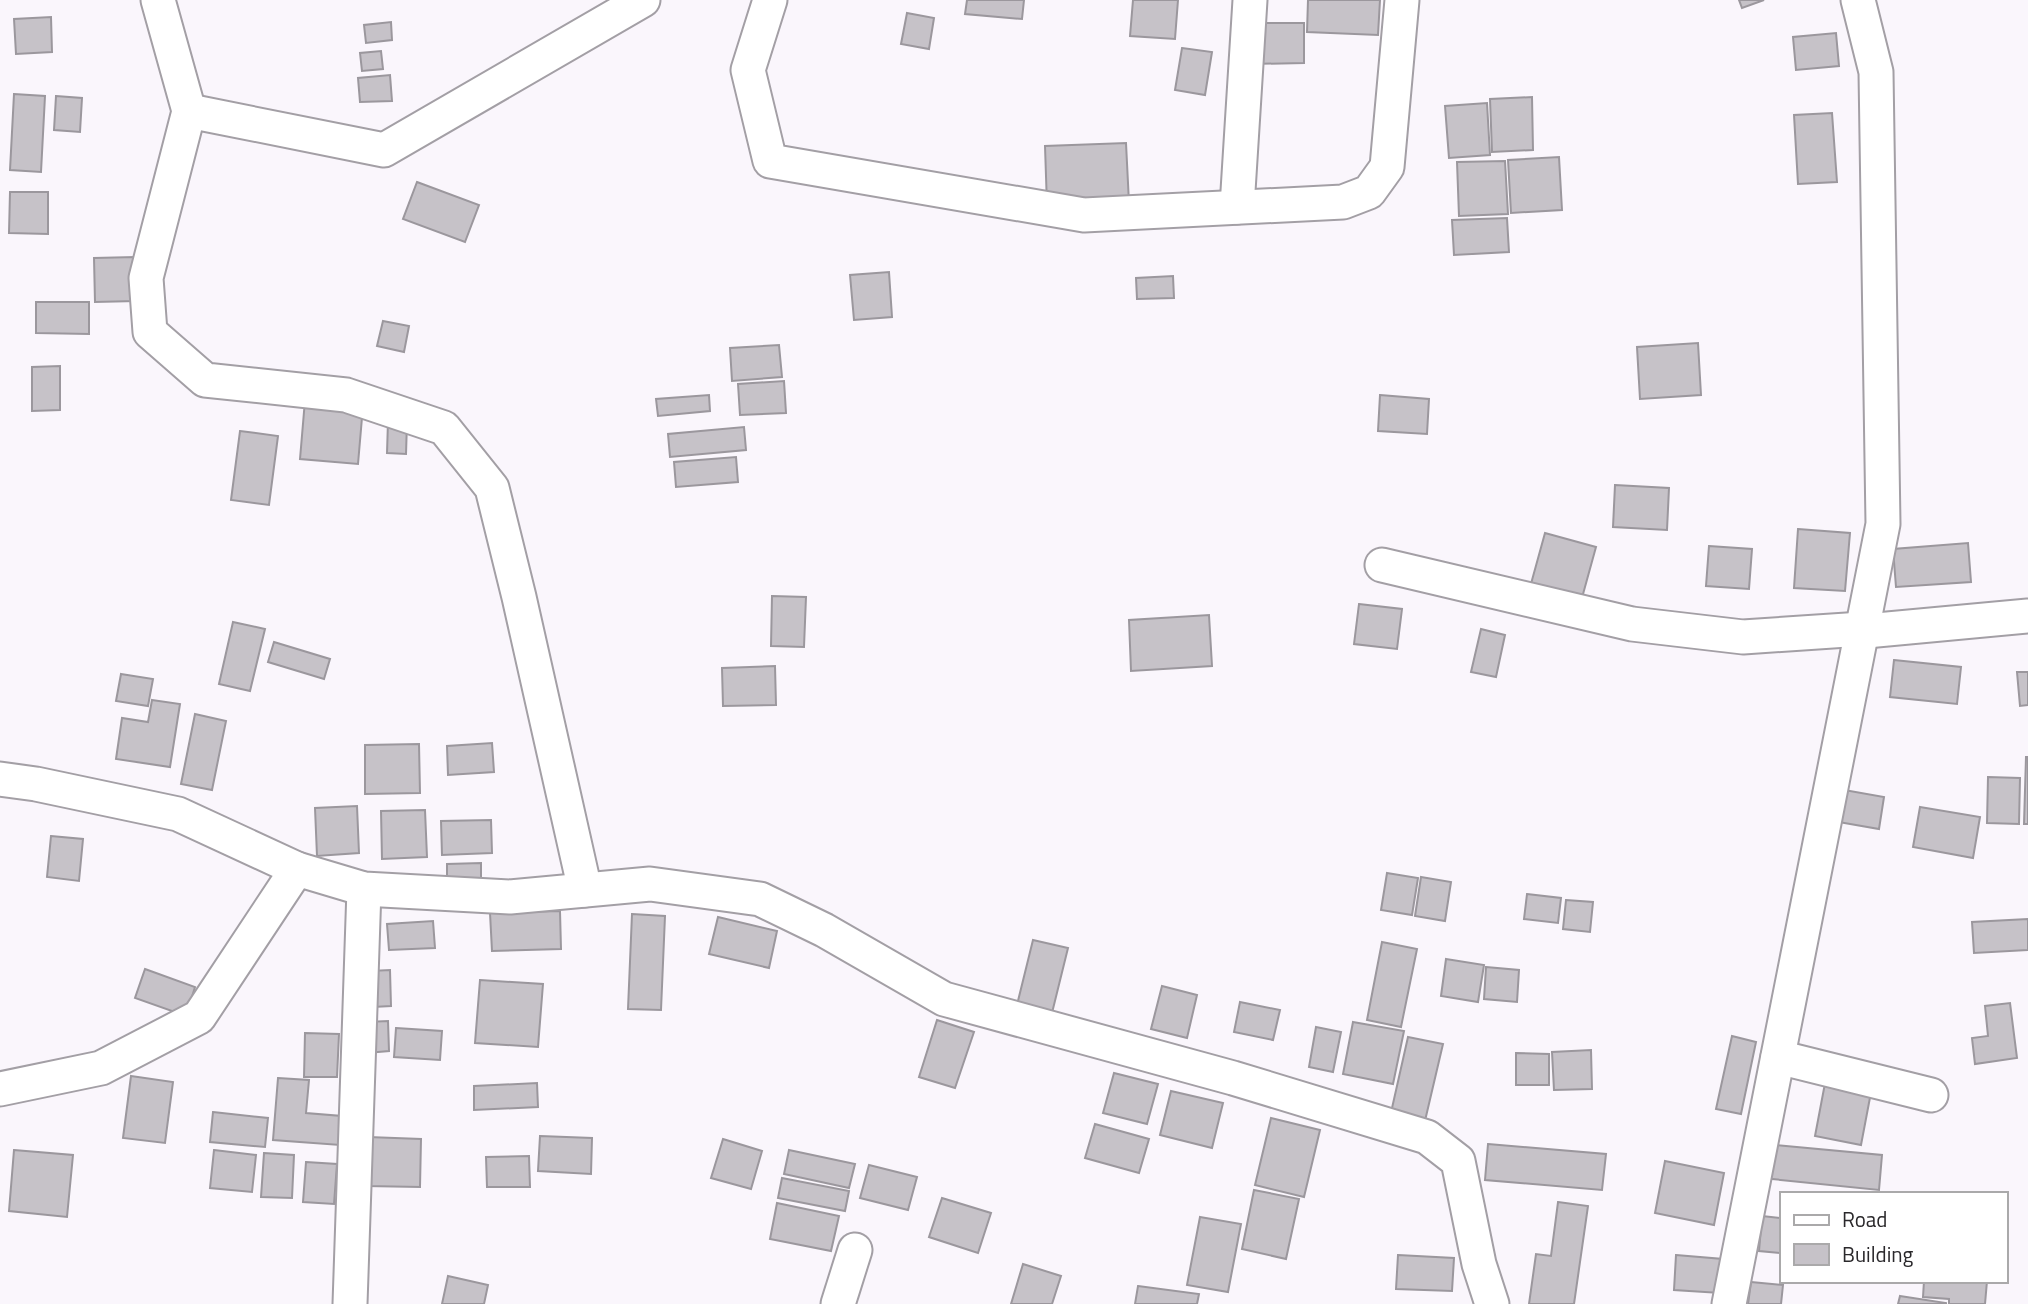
<svg xmlns="http://www.w3.org/2000/svg" width="2028" height="1304" viewBox="0 0 2028 1304" font-family="'Titillium Web',sans-serif">
<style>
.building{fill:#c6c2c8;stroke:#9b979d;stroke-width:2}
.lines{fill:none;stroke-linecap:round;stroke-linejoin:round}
.minor-casing{stroke:#a39fa5;stroke-width:37}
.minor{stroke:#fff;stroke-width:33}
</style>
<rect width="100%" height="100%" fill="#faf6fc"/>
<g class="building">
<polygon points="967,0 1024,0 1022,19 965,14"/>
<polygon points="1133,0 1178,0 1175,39 1130,36"/>
<polygon points="1308,0 1380,0 1378,35 1307,32"/>
<polygon points="1739,0 1764,0 1742,8"/>
<polygon points="907,13 934,18 929,49 901,44"/>
<polygon points="51,17 52,52 16,54 14,19"/>
<polygon points="391,22 392,40 366,43 364,25"/>
<polygon points="1251,23 1304,23 1304,63 1251,64"/>
<polygon points="1836,33 1839,66 1796,70 1793,37"/>
<polygon points="1182,48 1212,52 1205,95 1175,90"/>
<polygon points="381,51 383,69 362,71 360,53"/>
<polygon points="390,75 392,101 360,102 358,78"/>
<polygon points="14,94 45,96 41,172 10,170"/>
<polygon points="56,96 82,98 80,132 54,130"/>
<polygon points="1532,97 1533,150 1492,152 1490,99"/>
<polygon points="1487,103 1490,155 1449,158 1445,106"/>
<polygon points="1832,113 1837,182 1798,184 1794,115"/>
<polygon points="1126,143 1129,203 1047,206 1045,146"/>
<polygon points="1559,157 1562,210 1511,213 1508,160"/>
<polygon points="1505,161 1508,214 1459,216 1457,162"/>
<polygon points="417,182 479,205 465,242 403,219"/>
<polygon points="10,192 48,192 48,234 9,233"/>
<polygon points="1507,218 1509,252 1454,255 1452,220"/>
<polygon points="135,257 136,301 95,302 94,258"/>
<polygon points="889,272 892,317 854,320 850,275"/>
<polygon points="1173,276 1174,298 1137,299 1136,278"/>
<polygon points="36,302 89,302 89,334 36,333"/>
<polygon points="383,321 409,326 404,352 377,346"/>
<polygon points="1698,343 1701,395 1640,399 1637,347"/>
<polygon points="779,345 782,377 732,381 730,348"/>
<polygon points="60,366 60,410 32,411 32,367"/>
<polygon points="784,381 786,413 740,415 738,384"/>
<polygon points="709,395 710,411 658,416 656,399"/>
<polygon points="1380,395 1429,399 1427,434 1378,431"/>
<polygon points="305,400 363,406 358,464 300,459"/>
<polygon points="388,421 407,422 406,454 387,453"/>
<polygon points="744,427 746,450 670,457 668,434"/>
<polygon points="240,431 278,436 269,505 231,500"/>
<polygon points="736,457 738,482 676,487 674,462"/>
<polygon points="1615,485 1669,488 1667,530 1613,527"/>
<polygon points="1798,529 1850,533 1845,591 1794,588"/>
<polygon points="1545,533 1596,547 1580,605 1529,591"/>
<polygon points="1968,543 1971,582 1896,587 1893,549"/>
<polygon points="1709,546 1752,549 1749,589 1706,586"/>
<polygon points="772,596 806,597 804,647 771,646"/>
<polygon points="1359,604 1402,609 1397,649 1354,644"/>
<polygon points="1209,615 1212,666 1131,671 1129,620"/>
<polygon points="233,622 265,629 250,691 219,684"/>
<polygon points="1481,629 1505,635 1496,677 1471,672"/>
<polygon points="274,642 330,659 324,679 268,662"/>
<polygon points="1894,660 1961,667 1957,704 1890,697"/>
<polygon points="775,666 776,705 723,706 722,668"/>
<polygon points="2017,672 2028,672 2028,705 2020,706"/>
<polygon points="121,674 153,679 148,706 116,701"/>
<polygon points="152,700 180,704 170,767 116,759 122,718 148,722"/>
<polygon points="195,714 226,721 212,790 181,784"/>
<polygon points="492,743 494,772 448,775 447,746"/>
<polygon points="419,744 420,793 365,794 365,745"/>
<polygon points="2026,757 2028,757 2028,824 2024,824"/>
<polygon points="1988,777 2020,778 2019,824 1987,823"/>
<polygon points="1833,788 1884,797 1879,829 1827,820"/>
<polygon points="357,806 359,853 317,856 315,808"/>
<polygon points="1920,807 1980,817 1973,858 1913,847"/>
<polygon points="425,810 427,857 382,859 381,811"/>
<polygon points="491,820 492,853 442,855 441,821"/>
<polygon points="51,836 83,839 79,881 47,877"/>
<polygon points="481,863 481,887 447,888 447,864"/>
<polygon points="1387,873 1418,878 1412,915 1381,910"/>
<polygon points="1421,877 1451,882 1445,921 1415,916"/>
<polygon points="1527,894 1561,898 1558,923 1524,919"/>
<polygon points="1566,900 1593,902 1590,932 1563,929"/>
<polygon points="560,911 561,949 492,951 490,913"/>
<polygon points="632,914 665,916 661,1010 628,1009"/>
<polygon points="718,917 777,931 769,968 709,954"/>
<polygon points="2028,919 2028,950 1974,953 1972,922"/>
<polygon points="433,921 435,948 389,950 387,924"/>
<polygon points="1033,940 1068,948 1051,1017 1016,1009"/>
<polygon points="1382,942 1417,949 1401,1027 1367,1020"/>
<polygon points="1446,959 1484,965 1478,1002 1441,996"/>
<polygon points="1486,967 1519,970 1517,1002 1484,999"/>
<polygon points="145,969 195,987 186,1016 135,998"/>
<polygon points="390,970 391,1006 373,1007 371,971"/>
<polygon points="480,980 543,984 538,1047 475,1043"/>
<polygon points="1162,986 1197,995 1187,1038 1151,1029"/>
<polygon points="1240,1002 1280,1010 1273,1040 1234,1032"/>
<polygon points="2010,1003 2017,1058 1975,1064 1972,1038 1988,1036 1985,1006"/>
<polygon points="937,1020 974,1032 955,1088 919,1077"/>
<polygon points="388,1021 389,1051 367,1053 366,1022"/>
<polygon points="1353,1022 1404,1031 1393,1084 1343,1074"/>
<polygon points="1316,1027 1341,1032 1333,1072 1309,1067"/>
<polygon points="396,1028 442,1031 440,1060 394,1057"/>
<polygon points="305,1033 339,1034 337,1077 304,1077"/>
<polygon points="1732,1036 1756,1042 1741,1114 1716,1109"/>
<polygon points="1408,1037 1443,1044 1424,1125 1390,1117"/>
<polygon points="1591,1050 1592,1089 1554,1090 1552,1052"/>
<polygon points="1516,1053 1549,1054 1549,1085 1516,1085"/>
<polygon points="1114,1073 1158,1084 1147,1124 1103,1113"/>
<polygon points="131,1076 173,1082 165,1143 123,1138"/>
<polygon points="278,1078 309,1080 306,1113 342,1116 340,1145 273,1140"/>
<polygon points="1826,1078 1872,1087 1861,1145 1815,1136"/>
<polygon points="537,1083 538,1107 474,1110 474,1086"/>
<polygon points="1171,1091 1223,1103 1212,1148 1160,1135"/>
<polygon points="213,1112 268,1118 265,1147 210,1142"/>
<polygon points="1271,1118 1320,1130 1304,1197 1255,1185"/>
<polygon points="1095,1124 1149,1139 1139,1173 1085,1158"/>
<polygon points="540,1136 592,1138 591,1174 538,1171"/>
<polygon points="368,1137 421,1139 420,1187 366,1186"/>
<polygon points="723,1139 762,1151 751,1189 711,1178"/>
<polygon points="1488,1144 1606,1154 1602,1190 1485,1180"/>
<polygon points="1766,1144 1882,1155 1879,1190 1762,1178"/>
<polygon points="14,1150 73,1155 67,1217 9,1211"/>
<polygon points="214,1150 256,1155 252,1192 210,1188"/>
<polygon points="789,1150 855,1164 849,1188 784,1174"/>
<polygon points="264,1153 294,1155 292,1198 261,1197"/>
<polygon points="529,1156 530,1187 487,1187 486,1157"/>
<polygon points="1665,1161 1724,1173 1714,1225 1655,1213"/>
<polygon points="306,1162 337,1164 334,1204 303,1202"/>
<polygon points="869,1165 917,1177 908,1210 860,1198"/>
<polygon points="782,1178 849,1191 845,1211 778,1198"/>
<polygon points="1254,1190 1299,1199 1286,1259 1242,1249"/>
<polygon points="942,1198 991,1213 978,1253 929,1237"/>
<polygon points="1558,1202 1588,1206 1574,1304 1529,1304 1536,1254 1551,1256"/>
<polygon points="777,1203 839,1216 831,1251 770,1239"/>
<polygon points="1762,1216 1781,1218 1781,1253 1759,1251"/>
<polygon points="1200,1217 1241,1224 1228,1292 1187,1285"/>
<polygon points="1398,1255 1454,1258 1452,1291 1396,1289"/>
<polygon points="1676,1255 1723,1259 1720,1293 1674,1290"/>
<polygon points="1023,1264 1061,1276 1052,1304 1011,1304"/>
<polygon points="448,1276 488,1285 484,1304 442,1304"/>
<polygon points="1924,1281 1987,1281 1985,1304 1949,1304 1949,1299 1923,1297"/>
<polygon points="1751,1282 1783,1285 1781,1304 1748,1304"/>
<polygon points="1138,1286 1199,1294 1197,1304 1135,1304"/>
<polygon points="1900,1296 1946,1303 1946,1304 1898,1304"/>
</g>
<g class="lines">
<g class="minor-casing">
<g id="minor">
<polyline points="158,0 189,111 146,278 150,332 205,380 346,395 444,428 492,488 519,597 585,890"/>
<polyline points="770,0 748,70 770,161 1084,215 1343,202 1369,192 1387,167 1402,0"/>
<polyline points="189,111 384,150 643,0"/>
<polyline points="1237,207 1250,0"/>
<polyline points="1382,565 1632,624 1743,637 1862,629 1866,631 2028,616"/>
<polyline points="0,779 36,784 178,814 297,869 364,889 510,897 650,884 760,899 824,930 944,999 1233,1078 1427,1137 1458,1161 1479,1264 1492,1304"/>
<polyline points="1778,1057 1931,1095"/>
<polyline points="0,1089 101,1068 199,1017 297,869"/>
<polyline points="350,1304 364,889"/>
<polyline points="838,1304 855,1250"/>
<polyline points="1729,1304 1883,524 1876,72 1858,0"/>
</g>
</g>
<use href="#minor" class="minor"/>
</g>
<rect x="1780" y="1192" width="228" height="91" fill="#ffffff" stroke="#aaa9aa" stroke-width="2"/>
<rect x="1794" y="1215" width="35" height="10" fill="#ffffff" stroke="#aaa9aa" stroke-width="2"/>
<text x="1842" y="1227" font-size="21" fill="#2a282b">Road</text>
<rect x="1794" y="1244" width="35" height="21" fill="#c6c2c8" stroke="#aaa9aa" stroke-width="2"/>
<text x="1842" y="1262" font-size="21" fill="#2a282b">Building</text>
</svg>
